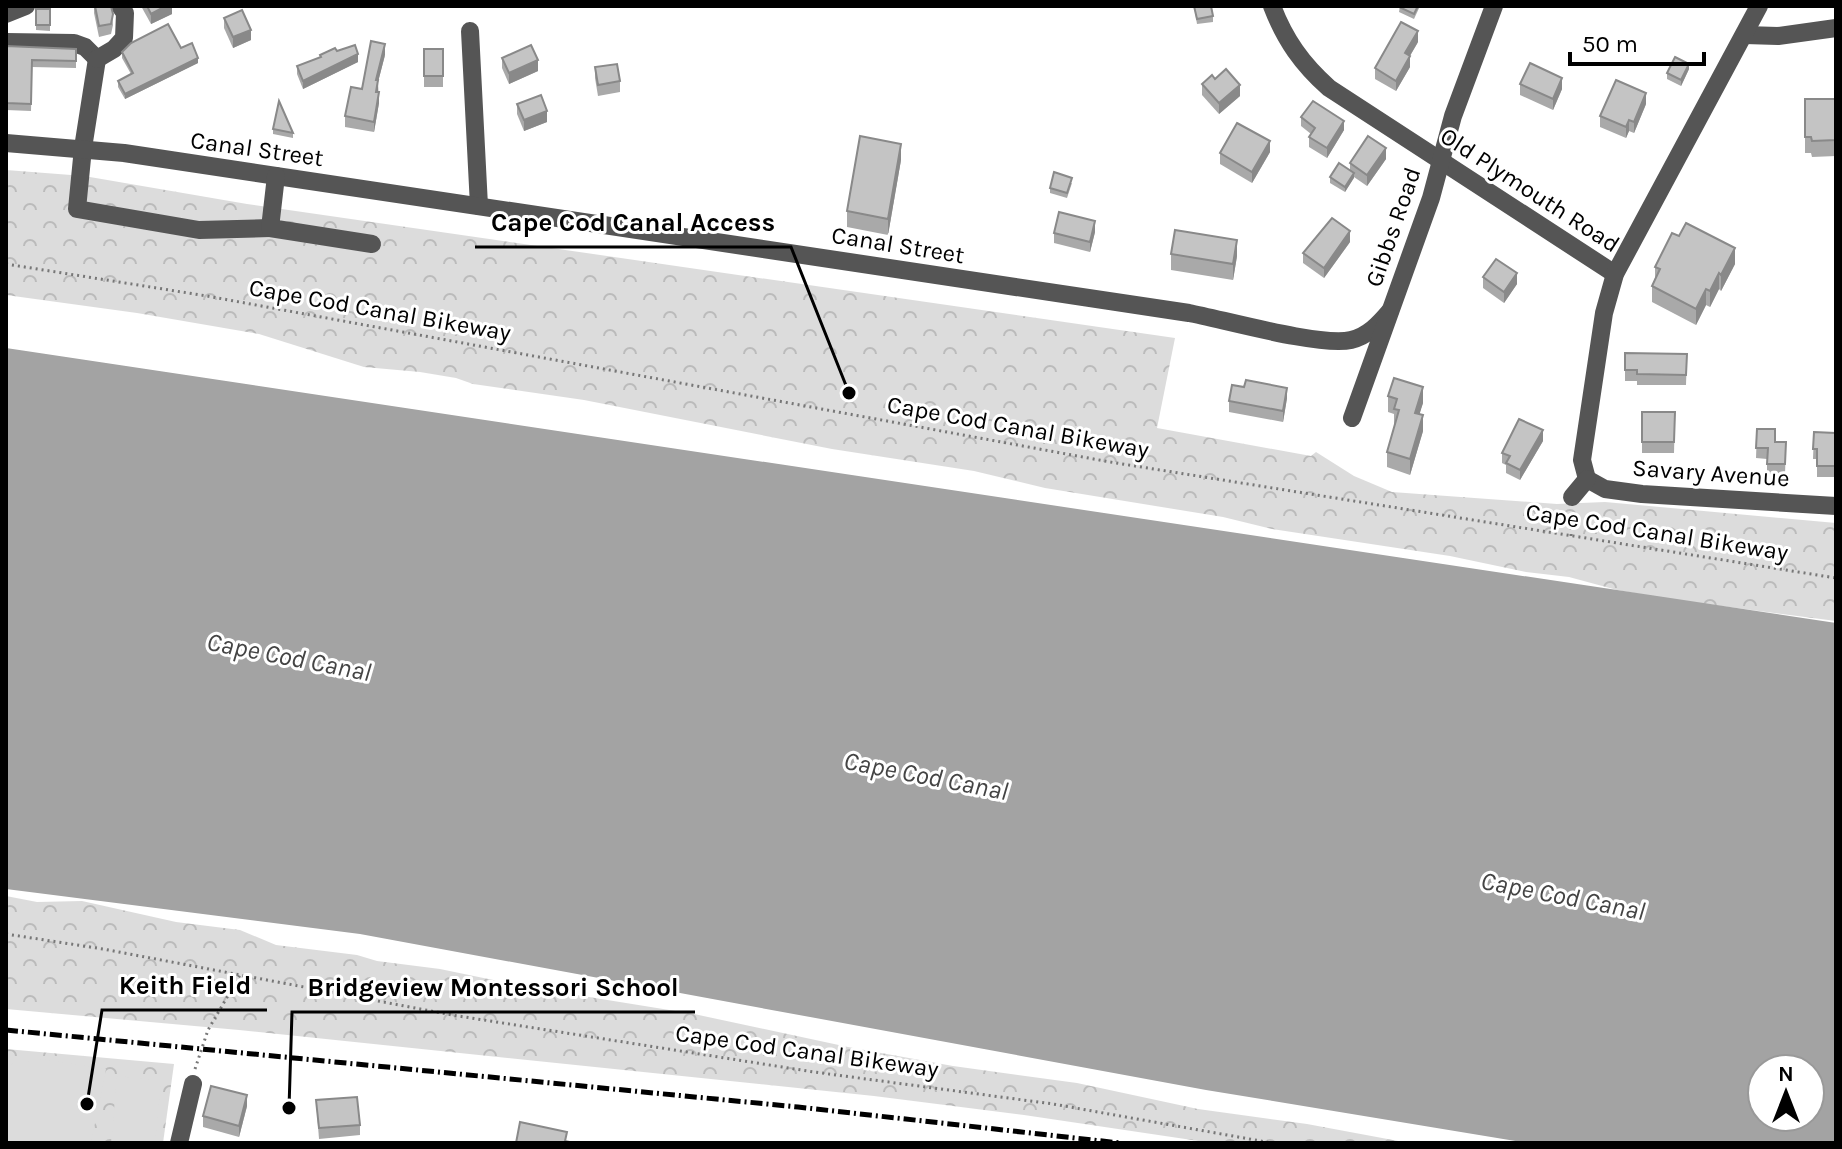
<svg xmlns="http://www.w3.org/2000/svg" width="1842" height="1149" viewBox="0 0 1842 1149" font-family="Karla,sans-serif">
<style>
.forest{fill:url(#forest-crowns)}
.garden{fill:#dcdcdc}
.water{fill:#a3a3a3;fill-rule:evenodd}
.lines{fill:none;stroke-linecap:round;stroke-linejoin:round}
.path{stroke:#777;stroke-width:3;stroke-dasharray:2 4;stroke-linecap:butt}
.minor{stroke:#555;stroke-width:18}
.rail{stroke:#000;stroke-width:5;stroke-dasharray:12 4 2 4;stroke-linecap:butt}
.wall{fill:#a9a9a9}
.shaded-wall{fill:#898989}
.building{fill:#c4c4c4;stroke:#898989;stroke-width:2}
.labels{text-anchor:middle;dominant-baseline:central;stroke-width:6;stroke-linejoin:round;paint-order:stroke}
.street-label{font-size:24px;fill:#000;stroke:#fff}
.water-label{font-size:26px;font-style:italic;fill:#444;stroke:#fff}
.leader{fill:none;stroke:#000;stroke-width:3}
.callout-dot{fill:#000;stroke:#fff;stroke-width:3}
.callout-label{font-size:26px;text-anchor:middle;font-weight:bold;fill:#000;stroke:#fff;stroke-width:6;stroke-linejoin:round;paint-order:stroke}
</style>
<defs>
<pattern id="forest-crowns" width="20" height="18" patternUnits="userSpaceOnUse" patternTransform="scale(2)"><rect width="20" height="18" fill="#dcdcdc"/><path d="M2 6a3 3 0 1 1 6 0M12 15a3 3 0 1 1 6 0" fill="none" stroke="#bbb"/></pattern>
</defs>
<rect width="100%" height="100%" fill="#fff"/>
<g class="forest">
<polygon points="6,170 84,176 247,204 1175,338 1157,428 1311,456 1316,452 1354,476 1392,492 1557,504 1605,502 1836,523 1836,621 1668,599 1617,590 1569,577 1526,572 1450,556 1272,529 1223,517 1045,488 974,471 832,449 584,400 473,384 456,378 420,372 364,367 259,334 137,313 6,295"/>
<polygon points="6,896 37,902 82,901 176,922 240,930 276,945 357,955 377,961 440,969 527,987 694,1014 848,1047 953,1066 1077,1083 1198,1109 1307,1124 1409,1143 1212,1143 1024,1115 874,1096 239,1030 6,1009"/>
<polygon points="6,1049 174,1064 163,1143 6,1143"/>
</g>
<g class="garden">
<polygon points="41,1059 106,1069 91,1143 6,1143 6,1065"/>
<polygon points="117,1076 161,1081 155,1143 111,1143"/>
</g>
<path class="water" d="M6,348L1836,623V1143H1528L1206,1090L360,934L6,889ZM1762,1069H1810V1117H1762Z"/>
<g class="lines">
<g class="path">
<polyline points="6,264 207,296 1110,462 1836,578"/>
<polyline points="1571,536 1572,513"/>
<polyline points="6,934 103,949 452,1015 814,1072 1053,1104 1272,1143"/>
<polyline points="195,1069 208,1030 240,975"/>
</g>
<g class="minor">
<path d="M1272,6C1285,40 1302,64 1329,88L1615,274"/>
<polyline points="6,14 26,6"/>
<polyline points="470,31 479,206"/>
<polyline points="1745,35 1778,36 1836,28"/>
<polyline points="6,42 74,43 85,47 97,59"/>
<polyline points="97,59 83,148 77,209 199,230 270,228"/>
<polyline points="97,59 114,49 124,38 125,13 120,6"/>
<path d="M6,143L124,153L1189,313C1225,320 1321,347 1351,340C1368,336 1379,324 1390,311"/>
<polyline points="276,176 270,228 372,244"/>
<polyline points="1352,418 1431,198 1453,116 1494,6"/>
<polyline points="1587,479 1582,460 1604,313 1615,274 1759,6"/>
<polyline points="1587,479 1605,489 1642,494 1836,506"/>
<polyline points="1572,497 1587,479"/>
<polyline points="179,1143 193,1084"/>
</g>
<polyline class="rail" points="6,1030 798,1107 1120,1143"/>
</g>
<g class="wall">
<polygon points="94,6 111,6 113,25 111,34 99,37 94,13"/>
<polygon points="141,6 172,6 172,14 151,24"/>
<polygon points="1194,6 1213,16 1213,22 1197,24"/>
<polygon points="1400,6 1420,6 1414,19 1399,12"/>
<polygon points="36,9 50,9 50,31 36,30"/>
<polygon points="224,18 251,40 233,48 224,28"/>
<polygon points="1418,42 1410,56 1410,67 1396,91 1375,79 1375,68"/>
<polygon points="6,46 76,49 76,68 32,67 31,111 6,110"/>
<polygon points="181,48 198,63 125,99 118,87 118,81 131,74 122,58 122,52"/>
<rect x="424" y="49" width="19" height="38"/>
<polygon points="337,51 358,62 303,89 297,74 297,66 320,58 320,55"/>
<polygon points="385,55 378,82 379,103 374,132 345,127 345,116"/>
<polygon points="502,58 538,71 509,84 502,68"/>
<polygon points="595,67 620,81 620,92 598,96 595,78"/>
<polygon points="1689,69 1681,86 1667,79 1667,73"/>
<polygon points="1215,79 1240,96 1219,114 1202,95 1202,84"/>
<polygon points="1520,84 1562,89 1553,110 1520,95"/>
<polygon points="1805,99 1836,99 1836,156 1812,157 1811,153 1805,153"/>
<polygon points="517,104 547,122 524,131 517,114"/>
<polygon points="1646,104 1634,133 1629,131 1626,138 1600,127 1600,116"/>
<polygon points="1301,117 1344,130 1327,158 1309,147 1309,137 1311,134 1301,126"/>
<polygon points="273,129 293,133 293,138 273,134"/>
<polygon points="1270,152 1252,183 1220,164 1220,153"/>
<polygon points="1386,159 1367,186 1354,177 1345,192 1330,183 1330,177 1350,170 1350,163"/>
<polygon points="901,160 888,235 847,227 847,211"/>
<polygon points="1072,183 1067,198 1050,193 1050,188"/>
<polygon points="1095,232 1090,252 1054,243 1054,233"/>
<polygon points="1350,242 1324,278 1303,263 1303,253"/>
<polygon points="1171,254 1237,256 1233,280 1171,270"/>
<polygon points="1735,264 1721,291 1719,289 1710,307 1706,305 1696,325 1652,302 1652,286 1655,278 1655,267"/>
<polygon points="1483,277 1517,284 1504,303 1483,288"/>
<polygon points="1625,353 1687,354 1686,385 1637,385 1637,381 1625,381"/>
<polygon points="1388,396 1423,403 1419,414 1423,431 1410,475 1387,467 1387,452 1395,425 1394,425 1394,414 1388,412"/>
<polygon points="1287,398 1283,422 1229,412 1229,401"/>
<polygon points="1642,412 1675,412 1674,453 1642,453"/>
<polygon points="1757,429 1775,442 1786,442 1785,475 1767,474 1767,459 1756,458"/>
<polygon points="1814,432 1835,433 1835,477 1817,477 1817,459 1813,459"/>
<polygon points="1543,441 1520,480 1506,473 1506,465 1502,463 1502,453"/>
<polygon points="316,1100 360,1125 360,1135 319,1139"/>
<polygon points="247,1106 239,1137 203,1127 203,1116"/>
</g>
<g class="shaded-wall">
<polygon points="166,6 172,6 172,14 151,24 151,14"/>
<polygon points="251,30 251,40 233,48 233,37"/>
<polygon points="1418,31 1418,42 1405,64 1405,53"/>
<polygon points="385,44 385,55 378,82 378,91 376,102 376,80"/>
<polygon points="358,54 358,62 303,89 303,81"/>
<polygon points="1410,56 1410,67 1396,91 1396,81"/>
<polygon points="198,58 198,63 125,99 125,94"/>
<polygon points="538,60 538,71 509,84 509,73"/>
<polygon points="1689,64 1689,69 1681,86 1681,80"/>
<polygon points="1562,78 1562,89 1553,110 1553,99"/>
<polygon points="1240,85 1240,96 1219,114 1219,103"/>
<polygon points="379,92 379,103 374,132 374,122"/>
<polygon points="1646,93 1646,104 1634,133 1634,122"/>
<polygon points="547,111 547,122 524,131 524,120"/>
<polygon points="1629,120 1629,131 1626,138 1626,127"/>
<polygon points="1344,121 1344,130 1327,158 1327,148"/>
<polygon points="1270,141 1270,152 1252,183 1252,172"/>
<polygon points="901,144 901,160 888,235 888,219"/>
<polygon points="1386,148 1386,159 1367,186 1367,175"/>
<polygon points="1354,173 1354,178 1345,192 1345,187"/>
<polygon points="1095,221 1095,232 1090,252 1090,242"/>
<polygon points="1350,231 1350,242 1324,278 1324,268"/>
<polygon points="1237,240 1237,256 1233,280 1233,264"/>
<polygon points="1735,248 1735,264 1721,291 1721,275"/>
<polygon points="1517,273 1517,284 1504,303 1504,292"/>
<polygon points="1719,273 1719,289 1710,307 1710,291"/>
<polygon points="1706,289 1706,305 1696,325 1696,309"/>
<polygon points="1423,387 1423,403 1415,429 1415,413"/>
<polygon points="1287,388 1287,398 1283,422 1283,411"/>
<polygon points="1423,415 1423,431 1410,475 1410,459"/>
<polygon points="1543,430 1543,441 1520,480 1520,470"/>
<polygon points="247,1095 247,1106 239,1137 239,1126"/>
</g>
<g class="building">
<polygon points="95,6 111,6 113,14 111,24 99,26"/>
<polygon points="147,6 166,6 151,14"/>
<polygon points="1194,6 1211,6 1213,16 1197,19"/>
<polygon points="1400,6 1418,6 1414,14 1399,7"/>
<rect x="36" y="9" width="14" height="16"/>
<polygon points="242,10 251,30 233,37 224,18"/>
<polygon points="1401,22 1418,31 1405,53 1410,56 1396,81 1375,68"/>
<polygon points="168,24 181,48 192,43 198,58 125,94 118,81 133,73 122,52 131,43"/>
<polygon points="371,41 385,44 376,80 378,80 376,92 379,92 374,122 345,116 351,87 362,89"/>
<polygon points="355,45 358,54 303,81 297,66 321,57 320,55 335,48 337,51"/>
<polygon points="531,45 538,60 509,73 502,58"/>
<polygon points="6,46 76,49 76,61 32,60 31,104 6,103"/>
<rect x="424" y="49" width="19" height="27"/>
<polygon points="1675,57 1689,64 1681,80 1667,73"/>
<polygon points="1530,63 1562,78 1553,99 1520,84"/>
<polygon points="617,64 620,81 598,85 595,67"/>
<polygon points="1226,69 1240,85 1219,103 1202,84 1212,75 1215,79"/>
<polygon points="1616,80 1646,93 1634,122 1629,120 1626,127 1600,116"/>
<polygon points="541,95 547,111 524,120 517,104"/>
<polygon points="1805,99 1836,99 1836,140 1812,141 1811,137 1805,137"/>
<polygon points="279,101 293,133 273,129"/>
<polygon points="1313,101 1344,121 1327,148 1309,137 1315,128 1301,117"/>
<polygon points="1237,123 1270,141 1252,172 1220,153"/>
<polygon points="860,136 901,144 888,219 847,211"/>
<polygon points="1368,136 1386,148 1367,175 1350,163"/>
<polygon points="1339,163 1354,173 1345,187 1330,177"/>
<polygon points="1054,172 1072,178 1067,193 1050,188"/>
<polygon points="1059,212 1095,221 1090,242 1054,233"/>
<polygon points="1332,218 1350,231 1324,268 1303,253"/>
<polygon points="1686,223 1735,248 1721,275 1719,273 1710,291 1706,289 1696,309 1652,286 1660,269 1655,267 1672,233 1679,236"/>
<polygon points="1175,230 1237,240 1233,264 1171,254"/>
<polygon points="1496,259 1517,273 1504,292 1483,277"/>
<polygon points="1625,353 1687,354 1686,375 1637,374 1637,370 1625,370"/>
<polygon points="1394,378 1423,387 1415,413 1423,415 1410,459 1387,452 1399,410 1394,409 1397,399 1388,396"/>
<polygon points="1246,380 1287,388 1283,411 1229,401 1232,385 1244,387"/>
<polygon points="1642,412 1675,412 1674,442 1642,442"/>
<polygon points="1519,419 1543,430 1520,470 1506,463 1510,456 1502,453"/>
<polygon points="1757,429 1775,429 1775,442 1786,442 1785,464 1767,464 1768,448 1756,448"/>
<polygon points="1814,432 1835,433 1835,466 1817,466 1817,449 1813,449"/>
<polygon points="211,1086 247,1095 239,1126 203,1116"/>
<polygon points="357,1097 360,1125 319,1128 316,1100"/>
<polygon points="520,1122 567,1132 565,1141 574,1143 516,1143"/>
</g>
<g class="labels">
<g class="street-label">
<text transform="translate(257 149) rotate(8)">Canal Street</text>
<text transform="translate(1530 190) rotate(33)">Old Plymouth Road</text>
<text transform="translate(1393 227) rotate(-71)">Gibbs Road</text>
<text transform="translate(898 245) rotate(9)">Canal Street</text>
<text transform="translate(380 310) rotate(10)">Cape Cod Canal Bikeway</text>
<text transform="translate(1018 427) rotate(10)">Cape Cod Canal Bikeway</text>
<text transform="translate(1711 473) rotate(4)">Savary Avenue</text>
<text transform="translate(1657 532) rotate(9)">Cape Cod Canal Bikeway</text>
<text transform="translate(807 1051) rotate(8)">Cape Cod Canal Bikeway</text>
</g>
<g class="water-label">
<text transform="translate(289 657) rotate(11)">Cape Cod Canal</text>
<text transform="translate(926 776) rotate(11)">Cape Cod Canal</text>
<text transform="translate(1563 896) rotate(11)">Cape Cod Canal</text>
</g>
</g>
<path class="leader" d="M849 393L791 247H475M87 1104L102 1010H267M289 1108L292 1012H695"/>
<g class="callout-dot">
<circle cx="849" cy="393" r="8"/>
<circle cx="87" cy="1104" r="8"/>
<circle cx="289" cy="1108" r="8"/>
</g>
<g class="callout-label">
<text x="633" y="231">Cape Cod Canal Access</text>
<text x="185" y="994">Keith Field</text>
<text x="493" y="996">Bridgeview Montessori School</text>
</g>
<rect width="1842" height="1149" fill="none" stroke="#000000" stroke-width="16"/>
<g transform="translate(1786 1093)"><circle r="38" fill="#ffffff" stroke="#999999" stroke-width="2"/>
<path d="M0-6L14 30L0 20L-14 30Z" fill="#000000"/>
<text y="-12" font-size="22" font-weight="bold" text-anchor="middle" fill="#000000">N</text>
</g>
<path d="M1570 52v12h134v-12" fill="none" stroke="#000000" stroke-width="4"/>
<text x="1582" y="52" font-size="24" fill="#000000" stroke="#ffffff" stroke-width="6" paint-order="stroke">50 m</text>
</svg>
